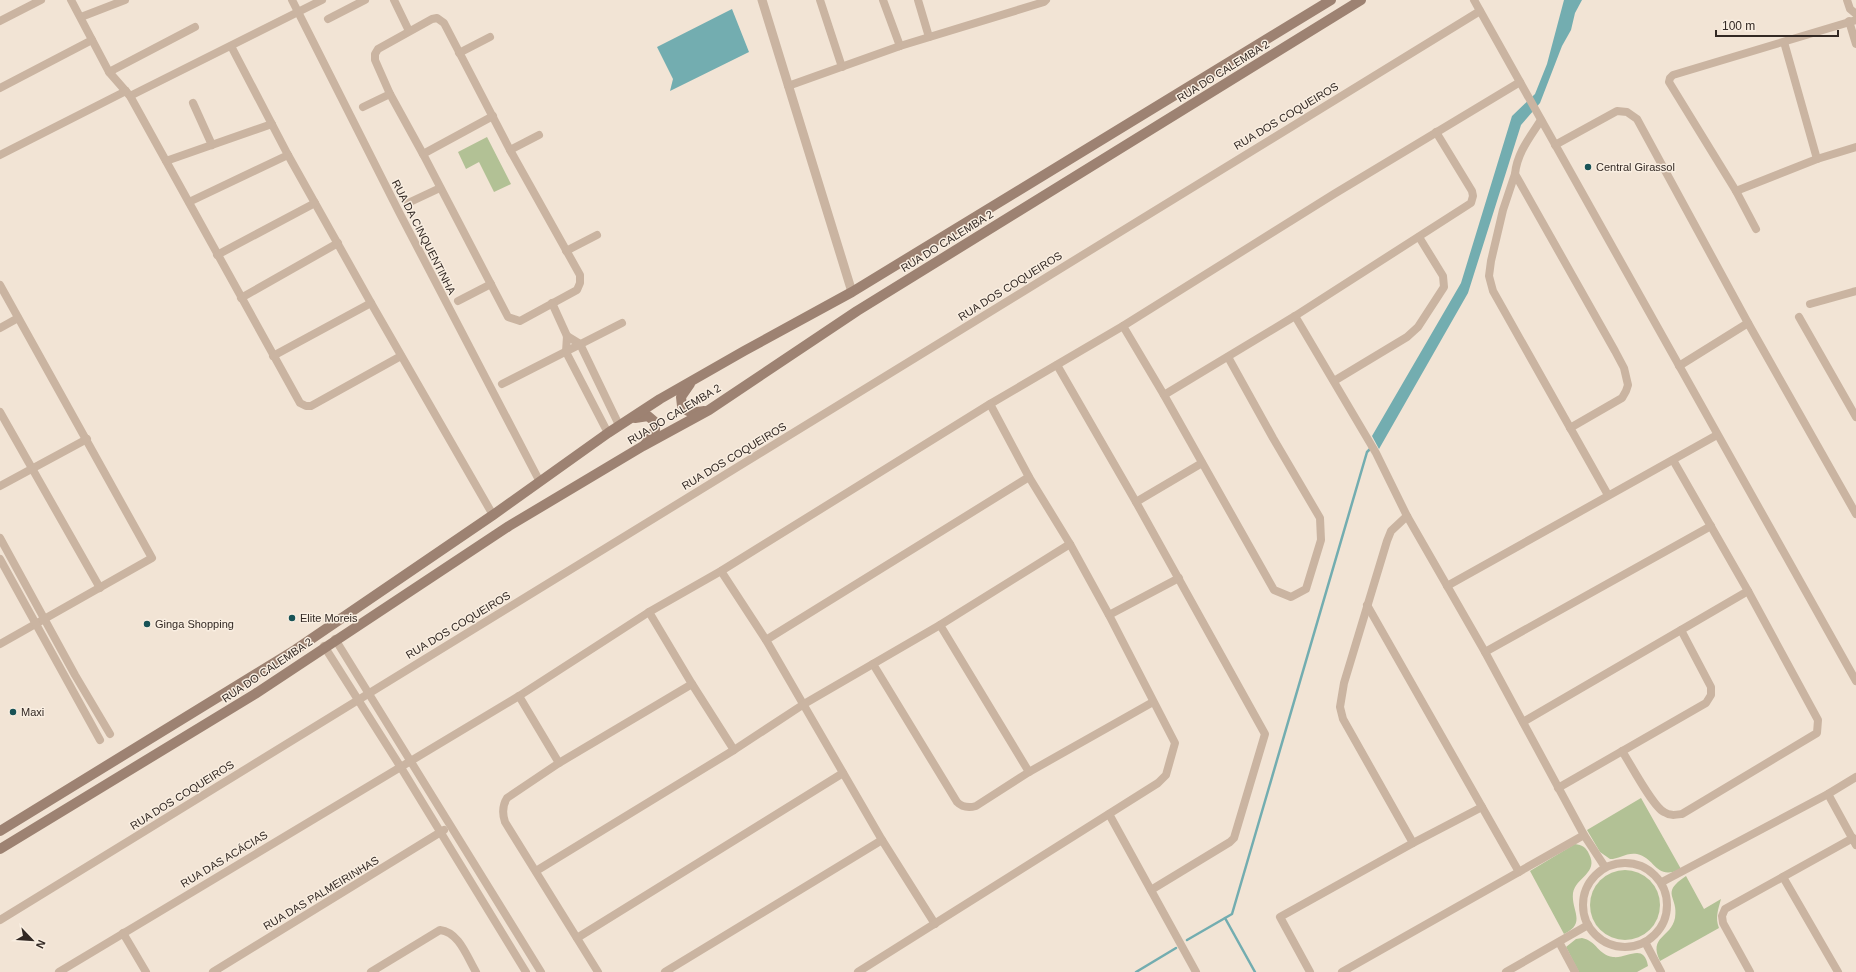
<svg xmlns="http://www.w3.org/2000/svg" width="1856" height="972" viewBox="0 0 1856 972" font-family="Arial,sans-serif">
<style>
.green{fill:#b2c195}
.water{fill:#73adb0}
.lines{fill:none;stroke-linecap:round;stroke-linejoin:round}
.stream{stroke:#73adb0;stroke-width:2.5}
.minor{stroke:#cab4a1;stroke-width:8}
.tertiary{stroke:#cab4a1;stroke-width:9}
.secondary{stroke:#9d8272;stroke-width:10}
.poi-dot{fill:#185256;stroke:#f9eee1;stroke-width:1.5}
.labels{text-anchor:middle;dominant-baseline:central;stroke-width:3;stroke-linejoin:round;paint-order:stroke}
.street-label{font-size:11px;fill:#332924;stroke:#f9eee1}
.poi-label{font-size:11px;fill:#332924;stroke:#f9eee1;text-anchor:start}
</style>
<rect width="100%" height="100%" fill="#f2e4d5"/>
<g class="green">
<polygon points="487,137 511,184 494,192 479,162 466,169 458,152"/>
<path d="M1641,798L1681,869C1655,881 1656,858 1637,854C1627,852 1619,859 1610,859L1600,852L1587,830Z"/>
<path d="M1575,844C1582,845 1586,847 1589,854C1599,873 1576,877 1573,893C1571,911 1587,923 1564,934L1530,871Z"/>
<circle cx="1625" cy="905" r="35"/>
<path d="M1686,876L1704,909L1721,899C1718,910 1715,918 1719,928L1660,961C1648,936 1671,938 1675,918C1679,896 1659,894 1686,876Z"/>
<path d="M1582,938C1597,941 1598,955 1613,957C1627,959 1644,942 1648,966L1637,972H1579L1566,947L1576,939Z"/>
</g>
<g class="water">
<polygon points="1564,0 1582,0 1575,13 1571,30 1562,46 1540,103 1521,125 1468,293 1379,449 1372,436 1461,283 1512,116 1535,94 1547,64"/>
<polygon points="732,9 749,52 670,91 673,79 657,47"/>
</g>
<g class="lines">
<g class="stream">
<polyline points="1225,918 1255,972"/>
<polyline points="1187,940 1232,914 1367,452 1372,447"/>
<polyline points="1136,972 1176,948"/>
</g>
<g class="minor">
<polyline points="71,0 109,72 130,96 300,403 306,406 311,406 401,356"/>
<polyline points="292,0 399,212 540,482"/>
<polyline points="394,0 409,31"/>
<polyline points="820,0 842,67"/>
<polyline points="883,0 900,46"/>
<polyline points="918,0 929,37"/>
<polyline points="1474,0 1856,681"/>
<polyline points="1847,0 1850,9 1856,14"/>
<polyline points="81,17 125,0"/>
<polygon points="437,18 444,23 510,150 580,275 580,283 577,290 520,321 508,317 423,154 390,94 375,60 375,54 378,49 432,19"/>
<polyline points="328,19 365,0"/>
<polyline points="0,21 41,0"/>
<polyline points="1849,21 1856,44"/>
<polyline points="1784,42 1817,159"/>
<polyline points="231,46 288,155 371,303 493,515"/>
<polyline points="459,53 490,37"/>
<polyline points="109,72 195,27"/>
<polyline points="788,86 900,46 1044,2 1046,0"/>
<polyline points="0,88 92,40"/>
<polyline points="130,96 322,0"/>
<polyline points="193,103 212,145"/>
<polyline points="363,107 390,94"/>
<path d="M1541,120C1530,137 1517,153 1515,174L1615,351L1624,368L1628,385L1626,391L1622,398L1570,428"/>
<polyline points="1555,145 1617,111 1627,112 1637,119 1748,323 1856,514"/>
<polyline points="510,150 539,135"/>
<polyline points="423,154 493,116"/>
<polyline points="0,155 126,91"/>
<polyline points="166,161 272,124"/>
<polyline points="1515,174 1503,210 1491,261 1489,276 1493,291 1608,495"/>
<polyline points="1736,191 1817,159 1856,147"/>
<polyline points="189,202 288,155"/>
<polyline points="408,203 440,188"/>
<polyline points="1756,229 1736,191 1669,82 1670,78 1673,75 1856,20"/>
<polyline points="566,251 597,235"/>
<polyline points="217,255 315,203"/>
<polyline points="0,285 152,558 0,644"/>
<polyline points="241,298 338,243"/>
<polyline points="458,301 491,284"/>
<polyline points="552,303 567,336 566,352 608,433"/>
<polyline points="1810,304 1856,291"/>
<polyline points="1295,316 1376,453 1407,516 1485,652 1584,835 1605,867"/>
<polyline points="1799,317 1856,417"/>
<polyline points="1123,326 1164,395 1274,590 1291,597 1306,589 1321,540 1320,518 1273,438 1228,357"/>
<polyline points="0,328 18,318"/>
<polyline points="567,336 580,344 619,425"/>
<polyline points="273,356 371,303"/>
<polyline points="1057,365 1136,502 1265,734 1234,838 1230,842 1151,890"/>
<polyline points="1679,366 1748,323"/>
<polyline points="1334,381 1407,337 1418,327 1444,287 1443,276 1419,237"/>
<polyline points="502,384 622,323"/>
<polyline points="1164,395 1295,316 1471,203 1473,196 1472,191 1436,132"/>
<polyline points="0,412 100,588"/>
<polyline points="0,486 87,439"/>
<polyline points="1136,502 1202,463"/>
<polyline points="1407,516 1391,531 1387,541 1344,683 1340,707 1343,719 1413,843"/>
<polyline points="0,538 75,675 110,734"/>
<polyline points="0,559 100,740"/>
<polyline points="721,571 766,640 882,840 935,924"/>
<polyline points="1447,586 1717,435"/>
<polyline points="1367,605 1519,872"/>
<polyline points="649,612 692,684 734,750"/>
<polyline points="1109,615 1179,578"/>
<polyline points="940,625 1029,772"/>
<polyline points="335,639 541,972"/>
<polyline points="766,640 1029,477"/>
<polyline points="324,646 400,766 526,972"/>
<polyline points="1485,652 1711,526"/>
<path d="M873,664L957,802C962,807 969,808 976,806L1029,772L1153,702"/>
<polyline points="519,696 559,763"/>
<polyline points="1523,722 1748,591"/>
<path d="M1622,751C1630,763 1653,807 1664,812C1670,816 1675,815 1682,814L1817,733L1818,720L1748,591L1673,460"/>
<polyline points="1558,788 1706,703 1711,695 1711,687 1681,630"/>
<polyline points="1828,794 1856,845"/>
<polyline points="1109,814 1196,972"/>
<circle cx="1625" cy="905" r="42"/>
<polyline points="536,871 734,750 804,704 940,625 1070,544"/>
<polyline points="1783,877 1838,972"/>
<polyline points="1662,882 1828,794 1856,777"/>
<polyline points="0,920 1480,11"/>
<polyline points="123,933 146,972"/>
<polyline points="577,938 843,773"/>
<polyline points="1559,942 1575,972"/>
<polyline points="1645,942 1661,972"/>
<polyline points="59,972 519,696 649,612 721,571 990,404 1123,326 1334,194 1520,82"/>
<polyline points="213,972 444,830"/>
<path d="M371,972L440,930C459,932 467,957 476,972"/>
<path d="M598,972L505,822C502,813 502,806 507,798L559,763L692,684"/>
<polyline points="665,972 882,840"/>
<polyline points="858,972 1158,783 1166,775 1175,743 1109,615 1070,544 1029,477 990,404"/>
<polyline points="1310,972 1280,917 1413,843 1482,807"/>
<polyline points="1342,972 1584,835"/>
<polyline points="1506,972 1588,925"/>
<polyline points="1750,972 1723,923 1722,916 1725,909 1853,838"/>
</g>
<polyline class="tertiary" points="762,0 852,292"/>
<g class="secondary">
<path d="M690,384L681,397L682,406C688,414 695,412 704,411"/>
<polyline points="635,418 648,416 655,422 655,430 646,443"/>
<polyline points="0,831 295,650 493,515 608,433 660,399 744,351 852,292 1331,0"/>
<polyline points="0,849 255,694 509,526 643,446 709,410 857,311 1361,0"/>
</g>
</g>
<g class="poi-dot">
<circle cx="1588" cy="167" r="4"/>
<circle cx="292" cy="618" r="4"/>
<circle cx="147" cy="624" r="4"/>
<circle cx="13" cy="712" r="4"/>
</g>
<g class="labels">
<g class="street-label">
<text transform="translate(1223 71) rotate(-32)">RUA DO CALEMBA 2</text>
<text transform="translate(1286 116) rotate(-31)">RUA DOS COQUEIROS</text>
<text transform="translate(424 237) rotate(63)">RUA DA CINQUENTINHA</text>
<text transform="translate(947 241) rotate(-32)">RUA DO CALEMBA 2</text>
<text transform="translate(1010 286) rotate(-32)">RUA DOS COQUEIROS</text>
<text transform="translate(674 414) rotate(-31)">RUA DO CALEMBA 2</text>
<text transform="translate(734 456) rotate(-31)">RUA DOS COQUEIROS</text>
<text transform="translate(458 625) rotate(-31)">RUA DOS COQUEIROS</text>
<text transform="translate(267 670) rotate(-34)">RUA DO CALEMBA 2</text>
<text transform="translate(182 795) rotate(-32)">RUA DOS COQUEIROS</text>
<text transform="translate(224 859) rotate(-31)">RUA DAS ACÁCIAS</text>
<text transform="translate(321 893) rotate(-31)">RUA DAS PALMEIRINHAS</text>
</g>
<g class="poi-label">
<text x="1596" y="167">Central Girassol</text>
<text x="300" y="618">Elite Moreis</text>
<text x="155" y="624">Ginga Shopping</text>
<text x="21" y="712">Maxi</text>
</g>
</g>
<g transform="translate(32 940) rotate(115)" stroke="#f9eee1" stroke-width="3" paint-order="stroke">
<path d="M0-3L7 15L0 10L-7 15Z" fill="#332924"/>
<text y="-6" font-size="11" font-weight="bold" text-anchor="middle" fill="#332924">N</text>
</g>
<path d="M1716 30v6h122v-6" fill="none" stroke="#332924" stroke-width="2"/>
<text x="1722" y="30" font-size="12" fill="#332924" stroke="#f9eee1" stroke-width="3" paint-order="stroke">100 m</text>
</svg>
